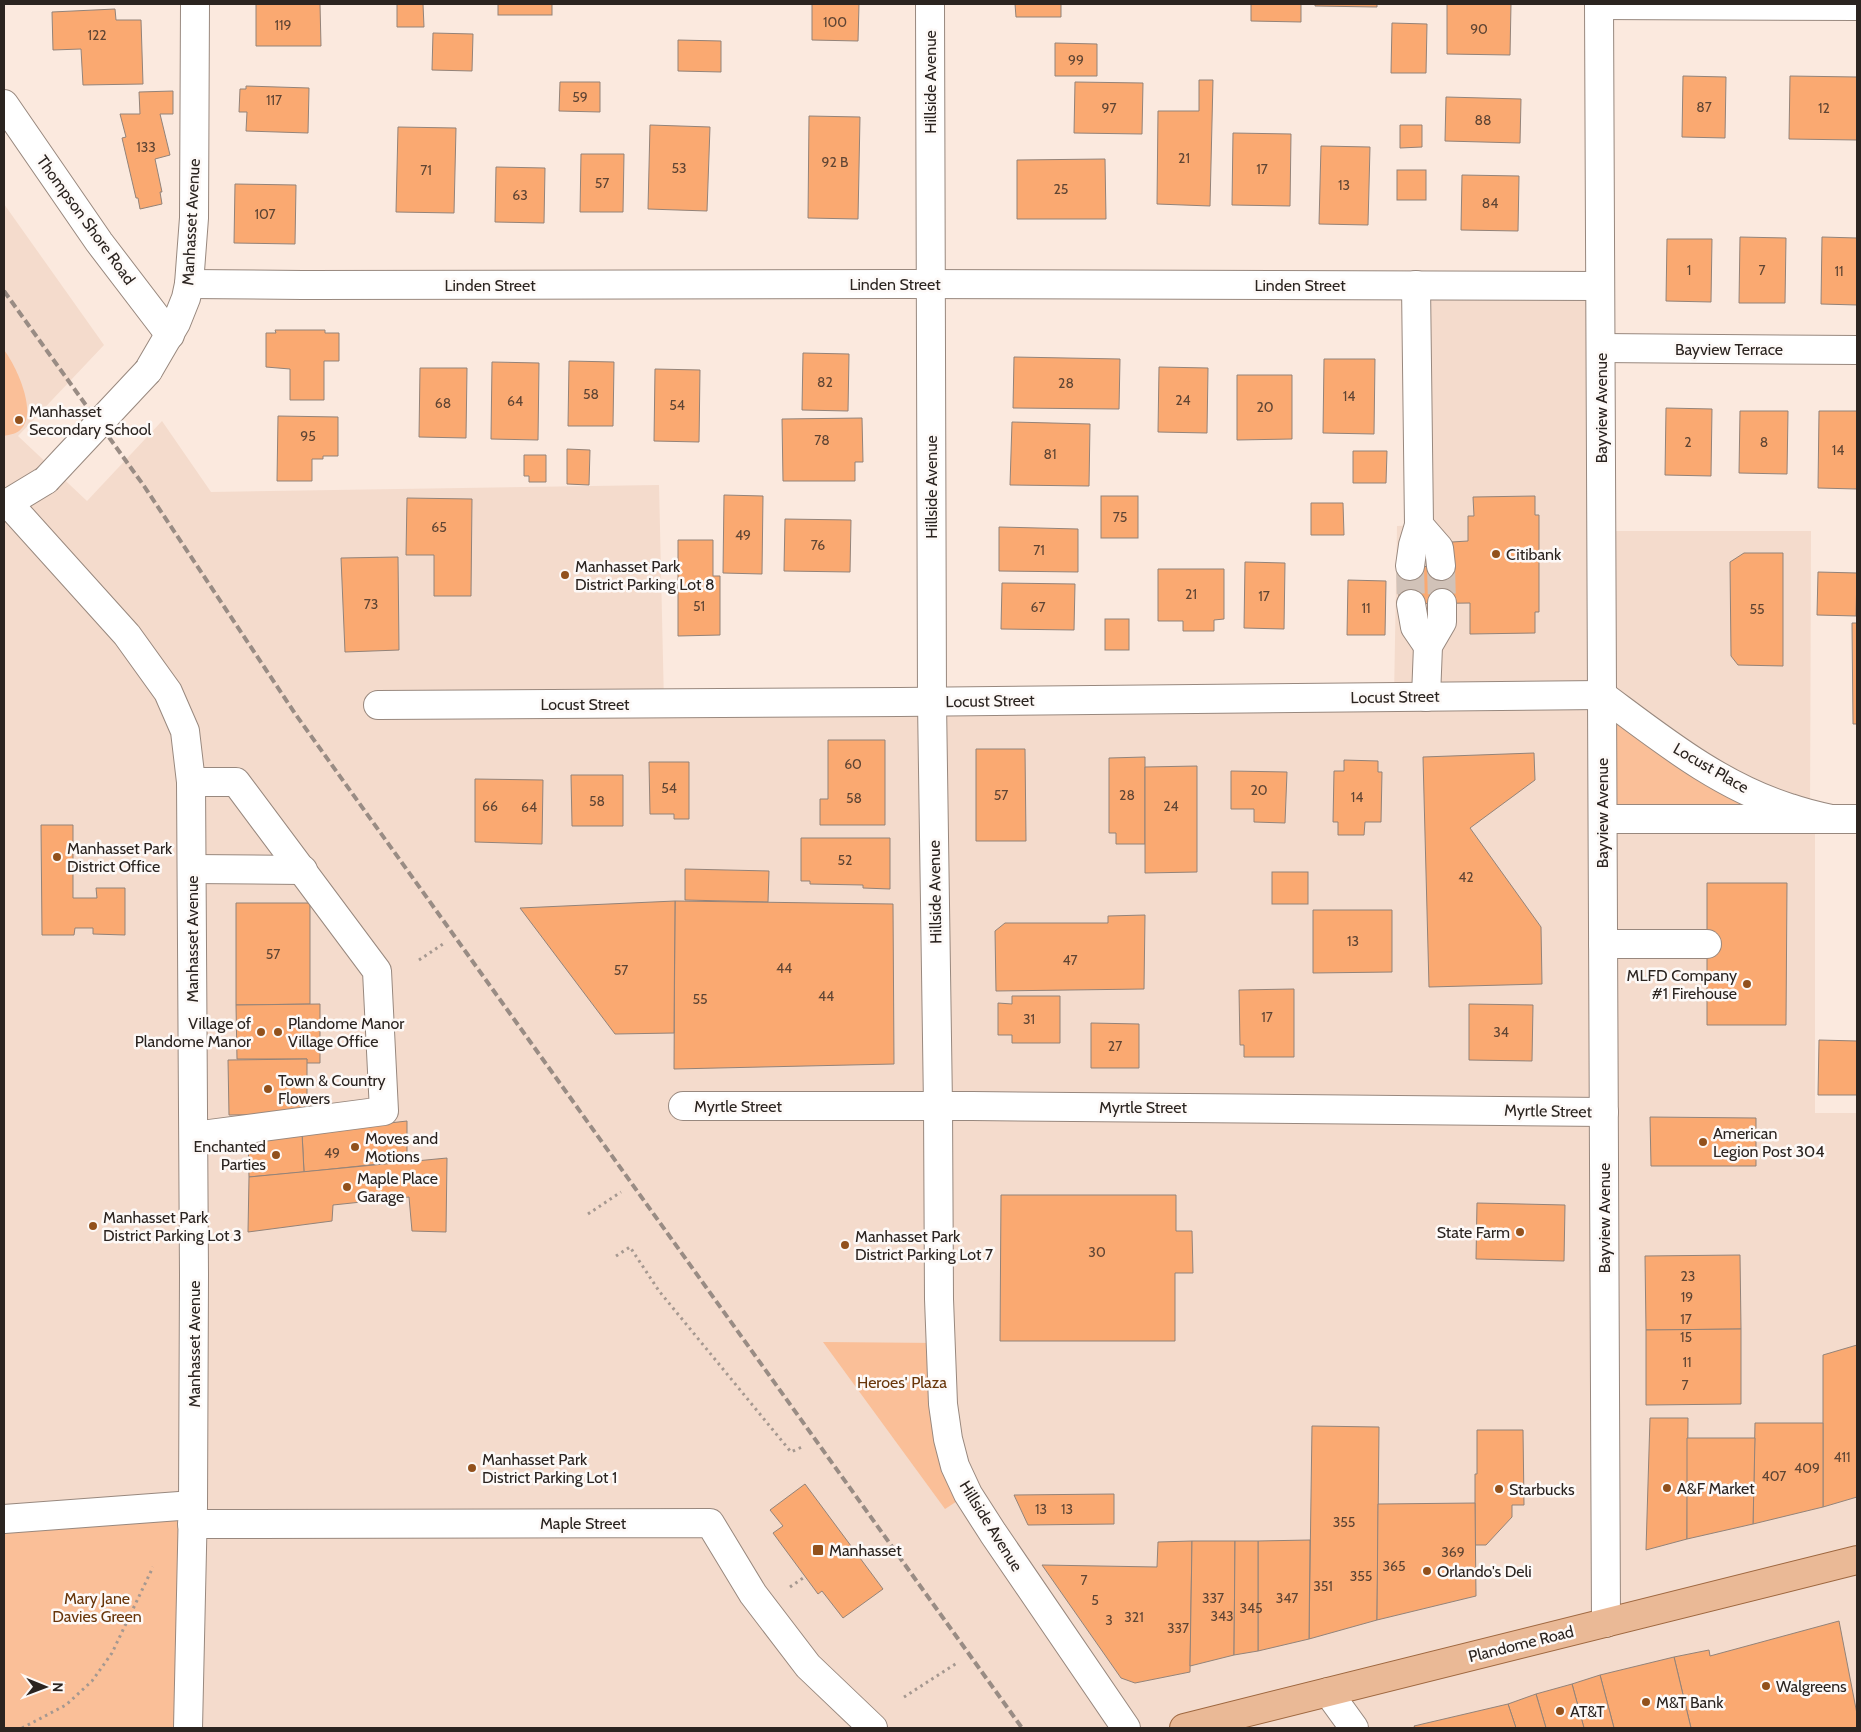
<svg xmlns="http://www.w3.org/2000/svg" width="1861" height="1732" viewBox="0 0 1861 1732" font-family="Cabin,sans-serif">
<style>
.built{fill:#f4dbcc}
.green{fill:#fabf98}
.building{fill:#faa971;stroke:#938379}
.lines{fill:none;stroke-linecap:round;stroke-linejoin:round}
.minor-tunnel{stroke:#d1c2b8;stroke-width:28;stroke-dasharray:28 14;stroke-linecap:butt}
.minor-casing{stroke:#98887e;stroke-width:30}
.major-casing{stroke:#9e673f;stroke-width:30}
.path{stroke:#a59890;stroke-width:3;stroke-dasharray:2.5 4;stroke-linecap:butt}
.minor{stroke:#fff;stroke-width:28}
.major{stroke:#eab996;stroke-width:28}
.rail{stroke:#998c84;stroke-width:4;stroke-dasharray:8 4;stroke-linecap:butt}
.minor-bridge-casing{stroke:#98887e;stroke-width:30;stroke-linecap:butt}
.minor-bridge{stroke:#fff;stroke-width:28}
.poi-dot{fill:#92511c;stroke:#fdf9f7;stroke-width:2}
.labels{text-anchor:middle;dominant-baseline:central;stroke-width:5;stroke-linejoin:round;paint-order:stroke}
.number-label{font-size:14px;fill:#5f4534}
.street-label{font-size:16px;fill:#2b2420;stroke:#fdf9f7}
.poi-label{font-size:16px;fill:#2b2420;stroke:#fdf9f7;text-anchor:start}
.park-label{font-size:16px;fill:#69360a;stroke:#fdf9f7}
</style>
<rect width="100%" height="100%" fill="#fbe9de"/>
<polygon class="built" points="4,204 104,345 18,436 87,501 162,421 211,492 659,485 664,703 1394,697 1397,526 1419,525 1416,285 1600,286 1604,531 1811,531 1810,819 1815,819 1815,1113 1857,1113 1857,1728 188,1728 4,1516"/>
<g class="green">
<path d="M4,350C16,365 40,416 19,431C15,434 8,435 4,436Z"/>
<polygon points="1602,695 1789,808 1603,819"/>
<polygon points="823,1342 940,1343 968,1494 945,1509"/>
<polygon points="193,1505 188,1728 4,1728 4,1519"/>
</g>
<g class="building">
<polygon points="256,4 320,4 321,46 256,46"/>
<polygon points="397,4 423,4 424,27 397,27"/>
<rect x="498" y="4" width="54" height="11"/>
<polygon points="812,4 859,4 858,41 812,40"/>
<polygon points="1015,4 1061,4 1061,17 1016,17"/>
<polygon points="1251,4 1301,4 1301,22 1251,21"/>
<polygon points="1315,4 1377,4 1377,7 1315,6"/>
<polygon points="1447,4 1511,4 1510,55 1447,54"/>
<polygon points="115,9 116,20 141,20 143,84 83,85 81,49 53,50 52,12"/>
<polygon points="1392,23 1427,24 1426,73 1391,73"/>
<polygon points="433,33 473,34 472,71 432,70"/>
<polygon points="678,40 721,41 721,72 678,71"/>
<polygon points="1055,43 1097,44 1097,76 1055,76"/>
<polygon points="1683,76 1726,77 1725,138 1682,137"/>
<polygon points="1790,76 1857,77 1857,140 1789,139"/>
<polygon points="1199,80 1213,80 1210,206 1157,204 1158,111 1199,111"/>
<polygon points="560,82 600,82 600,112 559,111"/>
<polygon points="1075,82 1143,83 1142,134 1074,133"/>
<polygon points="246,86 309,88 308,133 246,131 247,112 239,112 240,89 246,89"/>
<polygon points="173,91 173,114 160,114 170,155 155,159 162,192 160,192 162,204 140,209 138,198 136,198 122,138 126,137 120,114 140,114 139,92"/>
<polygon points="1446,97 1521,99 1520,143 1445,141"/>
<polygon points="809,116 860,117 858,219 808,218"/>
<polygon points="650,125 710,127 707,211 648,209"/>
<polygon points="1400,125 1422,125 1422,147 1400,148"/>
<polygon points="398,127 456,128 454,213 396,212"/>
<polygon points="1233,133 1291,134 1290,206 1232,205"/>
<polygon points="1321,146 1370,147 1368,225 1319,224"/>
<polygon points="581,154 624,154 623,212 580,212"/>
<polygon points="1105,159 1106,219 1017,219 1017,160"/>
<polygon points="496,167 545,168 544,223 495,222"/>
<rect x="1397" y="170" width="29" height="30"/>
<polygon points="1462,175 1519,176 1518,231 1461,230"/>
<polygon points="235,184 296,185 295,244 234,243"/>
<polygon points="1740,237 1786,238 1785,303 1739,303"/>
<polygon points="1822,237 1857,238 1857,305 1821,304"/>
<polygon points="1667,239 1712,239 1711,302 1666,301"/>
<polygon points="275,330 325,330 325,333 339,333 339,361 324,361 324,400 290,400 290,369 266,367 266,333 276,333"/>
<polygon points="803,353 849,354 848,411 802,410"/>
<polygon points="1014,357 1120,359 1119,409 1013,408"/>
<polygon points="1324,359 1375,359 1374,434 1323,433"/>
<polygon points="569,361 614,362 613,426 568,426"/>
<polygon points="492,362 539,363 538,440 491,439"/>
<polygon points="1159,367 1208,368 1207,433 1158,432"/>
<polygon points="420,368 467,368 466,438 419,437"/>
<polygon points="655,369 700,370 699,442 654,441"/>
<polygon points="1237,375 1292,375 1292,439 1237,440"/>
<polygon points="1666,408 1712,409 1711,476 1665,475"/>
<polygon points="1740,411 1788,411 1787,474 1739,473"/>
<polygon points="1819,411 1857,411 1857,489 1818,488"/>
<polygon points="278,416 338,417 338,456 323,456 323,459 312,459 312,481 277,481"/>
<polygon points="862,418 863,462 855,462 855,481 783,481 782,419"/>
<polygon points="1012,422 1090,424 1089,486 1010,485"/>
<polygon points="567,449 590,450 589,485 567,484"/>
<polygon points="1353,451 1387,451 1386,483 1353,483"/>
<polygon points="524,455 546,455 546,482 529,482 529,476 524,476"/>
<polygon points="724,495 763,496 762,574 723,573"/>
<rect x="1101" y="496" width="37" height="42"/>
<polygon points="1535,496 1535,515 1539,515 1539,612 1535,612 1535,633 1470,634 1470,603 1399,604 1399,567 1452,566 1452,542 1468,541 1468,516 1474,516 1473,497"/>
<polygon points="407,498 472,499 471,596 434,596 434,555 406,555"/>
<polygon points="1311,503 1343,503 1344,535 1311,535"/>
<polygon points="785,519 851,520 850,572 784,571"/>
<polygon points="999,527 1078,529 1078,572 999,571"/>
<polygon points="678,540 713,540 713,576 720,576 720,635 678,636"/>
<polygon points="1744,553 1783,553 1783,666 1738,665 1731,656 1730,562"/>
<polygon points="398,557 399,650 345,652 341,558"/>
<polygon points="1245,562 1285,563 1284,629 1244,628"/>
<polygon points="1158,569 1224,569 1224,619 1214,620 1214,631 1183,631 1183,621 1158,621"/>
<polygon points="1818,572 1857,573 1856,616 1817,615"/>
<polygon points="1348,580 1386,581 1385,635 1347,635"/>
<polygon points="1002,583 1075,584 1074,630 1001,629"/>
<rect x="1105" y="619" width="24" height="31"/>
<polygon points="1852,623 1857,623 1857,724 1853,724"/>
<polygon points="828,740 885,740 885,825 820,825 820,799 828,799"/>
<polygon points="976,749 1025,749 1026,841 976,841"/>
<polygon points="1534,753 1535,780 1470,828 1541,927 1542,984 1429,987 1423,757"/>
<polygon points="1145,757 1145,844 1116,844 1116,833 1109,833 1109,758"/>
<polygon points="1344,760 1378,761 1378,772 1382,772 1381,822 1365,822 1364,835 1338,835 1338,822 1333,822 1334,771 1344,771"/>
<polygon points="649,762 689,762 689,819 674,819 674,814 650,814"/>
<polygon points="1197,766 1197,872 1145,873 1145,767"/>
<polygon points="1231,771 1287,772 1285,823 1254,822 1254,809 1231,809"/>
<polygon points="571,775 623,775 623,826 572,826"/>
<polygon points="475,779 543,780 542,844 475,842"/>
<polygon points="41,825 73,825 73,898 97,898 96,888 125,888 125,935 93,934 93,928 75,928 74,935 42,935"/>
<polygon points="801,838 890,838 890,889 863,888 863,885 810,884 810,881 801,881"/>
<polygon points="685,869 769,871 768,902 685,900"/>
<rect x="1272" y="872" width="36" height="32"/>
<polygon points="1707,883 1787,883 1786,1025 1707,1025"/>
<polygon points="675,901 893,904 894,1064 674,1069"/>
<polygon points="675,901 674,1033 615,1034 520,908"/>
<polygon points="236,903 310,903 310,1004 236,1005"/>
<polygon points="1313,910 1392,910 1392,972 1313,973"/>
<polygon points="1145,915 1144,989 996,991 995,931 1005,923 1108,923 1108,916"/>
<polygon points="1294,989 1294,1057 1244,1057 1244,1045 1240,1045 1239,990"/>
<polygon points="1012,996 1060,996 1060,1043 1012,1043 1012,1035 998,1035 998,1003 1012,1004"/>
<polygon points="320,1004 320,1063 306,1063 307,1059 237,1059 236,1005"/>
<polygon points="1469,1004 1533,1005 1532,1061 1469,1060"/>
<polygon points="1091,1023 1139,1024 1139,1068 1091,1068"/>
<polygon points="1819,1040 1857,1041 1857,1095 1818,1095"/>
<polygon points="307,1059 307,1114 229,1115 228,1060"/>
<polygon points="1650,1117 1756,1118 1756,1166 1651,1166"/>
<polygon points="407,1121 407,1161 304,1172 302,1133"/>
<polygon points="302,1133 304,1172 249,1177 248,1138"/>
<polygon points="447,1158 446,1232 412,1231 409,1197 333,1205 332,1221 248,1232 249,1177"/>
<polygon points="1001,1195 1176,1195 1176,1231 1192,1231 1193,1273 1175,1273 1175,1341 1000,1341"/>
<polygon points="1477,1203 1565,1205 1564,1261 1476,1259"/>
<polygon points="1740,1255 1741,1329 1646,1330 1645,1256"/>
<polygon points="1741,1329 1741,1404 1646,1405 1646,1330"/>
<polygon points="1857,1345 1857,1497 1823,1507 1823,1355"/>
<polygon points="1650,1418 1688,1418 1687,1539 1646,1550"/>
<polygon points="1755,1423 1823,1423 1823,1507 1753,1524"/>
<polygon points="1312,1426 1379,1427 1377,1620 1309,1639"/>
<polygon points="1477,1430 1523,1430 1524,1505 1512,1505 1512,1517 1486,1545 1475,1545 1475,1474 1477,1474"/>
<polygon points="1687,1438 1755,1438 1753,1524 1687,1539"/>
<polygon points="805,1484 883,1589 843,1618 822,1591 818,1594 773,1533 783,1526 770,1510"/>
<polygon points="1114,1494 1114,1524 1028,1525 1014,1495"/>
<polygon points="1475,1503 1476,1596 1377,1620 1378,1504"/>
<polygon points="1310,1540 1309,1639 1258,1651 1258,1541"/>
<polygon points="1192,1541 1190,1672 1135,1683 1121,1678 1042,1565 1157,1567 1158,1542"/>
<polygon points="1192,1541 1235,1541 1234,1655 1190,1666"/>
<polygon points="1235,1541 1258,1541 1258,1651 1234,1655"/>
<polygon points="1839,1621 1857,1714 1857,1728 1691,1728 1674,1657 1709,1650 1710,1656"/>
<polygon points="1674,1657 1691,1728 1614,1728 1600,1675"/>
<polygon points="1600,1675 1614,1728 1584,1728 1572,1684"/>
<polygon points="1572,1684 1584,1728 1546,1728 1536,1694"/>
<polygon points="1536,1694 1546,1728 1516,1728 1508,1704"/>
<polygon points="1508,1704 1516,1728 1415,1728 1414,1726"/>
</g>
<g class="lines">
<g class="minor-tunnel">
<polyline points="1410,566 1411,604"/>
<polyline points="1441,566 1442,603"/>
</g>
<g class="minor-casing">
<g id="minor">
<polyline points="930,4 932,702 938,1106 939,1299 943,1404 948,1439 955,1466 968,1494 993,1533 1126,1728"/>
<polyline points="1599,4 1606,1623"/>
<polyline points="1599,5 1857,6"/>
<polyline points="4,104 99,242 170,335"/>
<polyline points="189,284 303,285 899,284 1600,286"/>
<polyline points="1416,285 1419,525 1439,548 1441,566"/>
<polyline points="1601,348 1857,350"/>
<polyline points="148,371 176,323 186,298 189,284 194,218 195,4"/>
<polyline points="46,480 8,503 127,635 168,692 185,731 191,782 194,1274 193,1505 188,1728"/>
<polyline points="1410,566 1413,545 1419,525"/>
<polyline points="1411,604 1415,627 1428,646"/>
<path d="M1602,695C1660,738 1719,786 1790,808C1804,813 1817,816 1831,819"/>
<polyline points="1426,697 1428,646 1442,622 1442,603"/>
<polyline points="378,705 900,702 1602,695"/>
<polyline points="191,782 236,782 377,971 384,1111 194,1136"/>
<polyline points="1603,819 1857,819"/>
<polyline points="192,869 303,870"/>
<polyline points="1603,944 1707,944"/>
<polyline points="683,1106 972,1106 1604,1112"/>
<polyline points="4,1519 193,1505"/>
<polyline points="192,1524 710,1523 753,1594 808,1666 873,1728"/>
<polyline points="1328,1692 1354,1728"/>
</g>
</g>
<g class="major-casing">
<polyline id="major" points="1184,1728 1857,1560"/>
</g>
<g class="path">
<polyline points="419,960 443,944"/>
<polyline points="588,1214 621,1192"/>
<polyline points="616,1256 630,1247 659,1291 791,1452 802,1447"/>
<polyline points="790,1587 806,1576"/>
<polyline points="904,1697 957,1663"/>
<polyline points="22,1728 66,1705 92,1681 112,1653 153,1567"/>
</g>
<use href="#minor" class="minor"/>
<use href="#major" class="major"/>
<polyline class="rail" points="4,291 144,486 296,715 1022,1728"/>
<g class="minor-bridge-casing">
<polyline id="minor-bridge" points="46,480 148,371"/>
</g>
<use href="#minor-bridge" class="minor-bridge"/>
</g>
<g class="poi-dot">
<circle cx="19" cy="420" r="5"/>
<circle cx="1496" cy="554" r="5"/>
<circle cx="565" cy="575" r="5"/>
<circle cx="57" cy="857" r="5"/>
<circle cx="1747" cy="984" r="5"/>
<circle cx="261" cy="1032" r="5"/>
<circle cx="278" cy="1032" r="5"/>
<circle cx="268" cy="1089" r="5"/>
<circle cx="1703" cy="1142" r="5"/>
<circle cx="355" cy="1147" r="5"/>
<circle cx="276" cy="1155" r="5"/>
<circle cx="347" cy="1187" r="5"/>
<circle cx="93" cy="1226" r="5"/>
<circle cx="1520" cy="1232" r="5"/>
<circle cx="845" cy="1245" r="5"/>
<circle cx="472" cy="1468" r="5"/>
<circle cx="1667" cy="1488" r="5"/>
<circle cx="1499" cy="1489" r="5"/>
<rect x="812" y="1544" width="12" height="12" rx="2.5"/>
<circle cx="1427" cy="1571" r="5"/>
<circle cx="1766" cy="1686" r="5"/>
<circle cx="1646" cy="1702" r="5"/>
<circle cx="1560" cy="1711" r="5"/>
</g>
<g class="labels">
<g class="number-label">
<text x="835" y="22">100</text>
<text x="283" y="25">119</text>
<text x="1479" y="29">90</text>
<text x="97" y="35">122</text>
<text x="1076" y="60">99</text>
<text x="580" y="97">59</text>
<text x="274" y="100">117</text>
<text x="1704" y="107">87</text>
<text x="1109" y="108">97</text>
<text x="1824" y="108">12</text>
<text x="1483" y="120">88</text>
<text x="146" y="147">133</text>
<text x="1184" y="158">21</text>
<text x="835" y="162">92 B</text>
<text x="679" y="168">53</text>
<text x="1262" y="169">17</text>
<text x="426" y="170">71</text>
<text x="602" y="183">57</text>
<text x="1344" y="185">13</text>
<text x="1061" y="189">25</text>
<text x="520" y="195">63</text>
<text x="1490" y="203">84</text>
<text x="265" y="214">107</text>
<text x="1689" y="270">1</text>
<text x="1762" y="270">7</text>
<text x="1839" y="271">11</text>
<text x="825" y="382">82</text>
<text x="1066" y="383">28</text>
<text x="591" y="394">58</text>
<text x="1349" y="396">14</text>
<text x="1183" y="400">24</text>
<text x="515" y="401">64</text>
<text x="443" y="403">68</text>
<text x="677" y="405">54</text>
<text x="1265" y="407">20</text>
<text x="308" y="436">95</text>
<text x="822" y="440">78</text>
<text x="1688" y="442">2</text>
<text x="1764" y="442">8</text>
<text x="1838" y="450">14</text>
<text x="1050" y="454">81</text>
<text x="1120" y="517">75</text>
<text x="439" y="527">65</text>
<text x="743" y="535">49</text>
<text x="818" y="545">76</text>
<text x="1039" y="550">71</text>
<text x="1191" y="594">21</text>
<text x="1264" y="596">17</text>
<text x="371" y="604">73</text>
<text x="699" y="606">51</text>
<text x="1038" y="607">67</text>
<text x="1366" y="608">11</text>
<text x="1757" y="609">55</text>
<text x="853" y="764">60</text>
<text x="669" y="788">54</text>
<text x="1259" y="790">20</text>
<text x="1001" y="795">57</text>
<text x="1127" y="795">28</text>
<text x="1357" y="797">14</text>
<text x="854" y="798">58</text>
<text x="597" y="801">58</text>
<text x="490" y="806">66</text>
<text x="1171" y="806">24</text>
<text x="529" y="807">64</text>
<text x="845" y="860">52</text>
<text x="1466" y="877">42</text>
<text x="1353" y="941">13</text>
<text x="273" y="954">57</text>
<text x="1070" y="960">47</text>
<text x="784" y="968">44</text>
<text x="621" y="970">57</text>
<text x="826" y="996">44</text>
<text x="700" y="999">55</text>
<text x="1267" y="1017">17</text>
<text x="1029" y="1019">31</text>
<text x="1501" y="1032">34</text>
<text x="1115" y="1046">27</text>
<text x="332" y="1153">49</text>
<text x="1097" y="1252">30</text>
<text x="1688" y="1276">23</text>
<text x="1687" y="1297">19</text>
<text x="1686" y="1319">17</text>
<text x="1686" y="1337">15</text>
<text x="1687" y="1362">11</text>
<text x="1685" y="1385">7</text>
<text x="1842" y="1457">411</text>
<text x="1807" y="1468">409</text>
<text x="1774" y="1476">407</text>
<text x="1041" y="1509">13</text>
<text x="1067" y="1509">13</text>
<text x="1344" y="1522">355</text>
<text x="1453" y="1552">369</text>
<text x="1394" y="1566">365</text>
<text x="1361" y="1576">355</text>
<text x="1084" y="1580">7</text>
<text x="1323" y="1586">351</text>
<text x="1213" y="1598">337</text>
<text x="1287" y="1598">347</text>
<text x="1095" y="1600">5</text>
<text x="1251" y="1608">345</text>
<text x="1222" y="1616">343</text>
<text x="1134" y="1617">321</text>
<text x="1109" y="1620">3</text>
<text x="1178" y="1628">337</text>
</g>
<g class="street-label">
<text transform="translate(930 82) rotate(-90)">Hillside Avenue</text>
<text transform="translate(86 220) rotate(54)">Thompson Shore Road</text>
<text transform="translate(191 222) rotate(-87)">Manhasset Avenue</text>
<text x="895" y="284">Linden Street</text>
<text x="490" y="285">Linden Street</text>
<text x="1300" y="285">Linden Street</text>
<text x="1729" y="349">Bayview Terrace</text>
<text transform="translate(1601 408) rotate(-90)">Bayview Avenue</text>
<text transform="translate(931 487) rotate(-90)">Hillside Avenue</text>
<text transform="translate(1395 697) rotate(-1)">Locust Street</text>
<text transform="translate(990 701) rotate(-1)">Locust Street</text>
<text x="585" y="704">Locust Street</text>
<text transform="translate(1711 768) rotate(30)">Locust Place</text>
<text transform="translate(1602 813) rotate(-90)">Bayview Avenue</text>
<text transform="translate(935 892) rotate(-91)">Hillside Avenue</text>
<text transform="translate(192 939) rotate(-90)">Manhasset Avenue</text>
<text x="738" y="1106">Myrtle Street</text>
<text x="1143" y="1107">Myrtle Street</text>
<text transform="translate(1548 1111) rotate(1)">Myrtle Street</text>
<text transform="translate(1604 1218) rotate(-90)">Bayview Avenue</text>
<text transform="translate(194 1344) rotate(-90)">Manhasset Avenue</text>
<text x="583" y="1523">Maple Street</text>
<text transform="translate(991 1526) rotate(58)">Hillside Avenue</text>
<text transform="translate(1521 1644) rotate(-14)">Plandome Road</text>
</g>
<g class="poi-label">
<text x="29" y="411">Manhasset<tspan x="29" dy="18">Secondary School</tspan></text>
<text x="1506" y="554">Citibank</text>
<text x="575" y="566">Manhasset Park<tspan x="575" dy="18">District Parking Lot 8</tspan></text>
<text x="67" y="848">Manhasset Park<tspan x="67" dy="18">District Office</tspan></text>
<text x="1737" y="975" text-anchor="end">MLFD Company<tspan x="1737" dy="18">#1 Firehouse</tspan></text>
<text x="251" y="1023" text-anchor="end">Village of<tspan x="251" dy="18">Plandome Manor</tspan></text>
<text x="288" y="1023">Plandome Manor<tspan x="288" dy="18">Village Office</tspan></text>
<text x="278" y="1080">Town &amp; Country<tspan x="278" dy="18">Flowers</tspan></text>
<text x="1713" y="1133">American<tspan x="1713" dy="18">Legion Post 304</tspan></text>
<text x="365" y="1138">Moves and<tspan x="365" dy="18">Motions</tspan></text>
<text x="266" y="1146" text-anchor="end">Enchanted<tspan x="266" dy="18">Parties</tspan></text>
<text x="357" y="1178">Maple Place<tspan x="357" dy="18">Garage</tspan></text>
<text x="103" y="1217">Manhasset Park<tspan x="103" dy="18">District Parking Lot 3</tspan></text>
<text x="1510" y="1232" text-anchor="end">State Farm</text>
<text x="855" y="1236">Manhasset Park<tspan x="855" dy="18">District Parking Lot 7</tspan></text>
<text x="482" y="1459">Manhasset Park<tspan x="482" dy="18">District Parking Lot 1</tspan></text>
<text x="1677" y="1488">A&amp;F Market</text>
<text x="1509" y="1489">Starbucks</text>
<text x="829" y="1550">Manhasset</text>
<text x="1437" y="1571">Orlando's Deli</text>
<text x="1776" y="1686">Walgreens</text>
<text x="1656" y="1702">M&amp;T Bank</text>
<text x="1570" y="1711">AT&amp;T</text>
</g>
<g class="park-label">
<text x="902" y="1382">Heroes' Plaza</text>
<text x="97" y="1598">Mary Jane<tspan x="97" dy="18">Davies Green</tspan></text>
</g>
</g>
<rect width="1861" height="1732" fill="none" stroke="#2b2420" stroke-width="10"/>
<g transform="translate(45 1687) rotate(91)" stroke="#fdf9f7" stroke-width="4" paint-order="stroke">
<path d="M0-4L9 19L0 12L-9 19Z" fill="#2b2420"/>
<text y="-8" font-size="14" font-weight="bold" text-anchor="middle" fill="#2b2420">N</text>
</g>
</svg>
